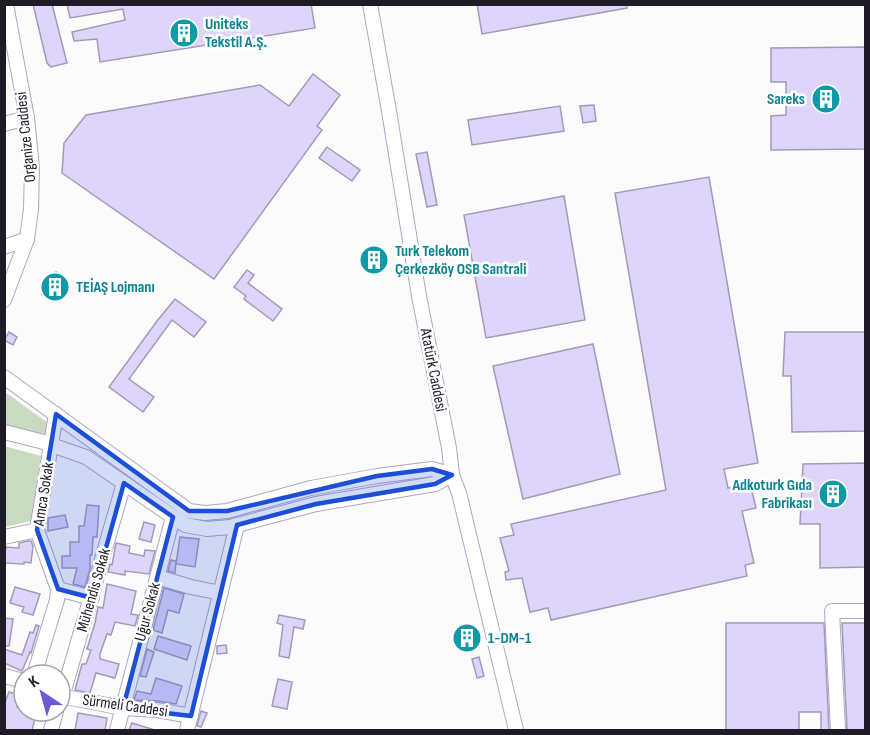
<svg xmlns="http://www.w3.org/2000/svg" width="870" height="735" viewBox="0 0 870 735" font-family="'Sofia Sans Condensed',sans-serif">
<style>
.green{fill:#c8dbc0}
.building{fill:#dfd4fa;stroke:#a39ab9;stroke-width:1.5}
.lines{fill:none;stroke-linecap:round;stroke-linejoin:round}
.minor-casing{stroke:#afa6c5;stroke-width:16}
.minor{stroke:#fff;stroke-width:14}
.marked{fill:#1d4ed8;fill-opacity:0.2;stroke:#1d4ed8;stroke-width:4.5;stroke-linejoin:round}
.labels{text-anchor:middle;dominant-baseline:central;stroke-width:5;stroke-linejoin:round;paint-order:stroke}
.culture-label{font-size:16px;font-weight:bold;fill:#0d838f;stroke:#fff;text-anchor:start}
.street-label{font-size:16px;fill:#1e1a26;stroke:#fff}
</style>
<rect width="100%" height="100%" fill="#fbfbfb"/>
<g class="green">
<polygon points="5,392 48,423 45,434 5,428"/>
<polygon points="4,446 41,456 31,521 5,527"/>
</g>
<g class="building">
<polygon points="33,4 52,4 67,63 51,67 47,63"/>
<polygon points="67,4 311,4 315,28 100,62 97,39 74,41 72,32 125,20 123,9 70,18"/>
<polygon points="477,4 627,4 627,8 482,34"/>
<polygon points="866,47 866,149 771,150 771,116 786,115 786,82 771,82 771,48"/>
<polygon points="313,74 340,95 317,126 322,130 214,279 62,173 64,143 86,115 260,85 289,106"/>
<polygon points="594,105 596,121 583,123 580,106"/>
<polygon points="560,106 564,131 472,145 468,120"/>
<polygon points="327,147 360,170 352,181 319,158"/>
<polygon points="427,152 437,205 427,207 416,154"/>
<polygon points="709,177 758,463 724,469 728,488 750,483 756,508 742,511 754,563 745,565 747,576 551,620 548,608 530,612 522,578 506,580 505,572 509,571 500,538 514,535 511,524 666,490 615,193"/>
<polygon points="564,196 585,320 486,338 464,215"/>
<polygon points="380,250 383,267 368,270 365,253"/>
<polygon points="247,270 254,275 248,283 282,309 273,321 244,299 246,296 234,287"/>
<polygon points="56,272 67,279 53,301 42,294"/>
<polygon points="175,299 206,322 194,337 172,320 129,379 154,397 143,412 109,387 157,321"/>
<polygon points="9,332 17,337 13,345 4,340"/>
<polygon points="785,332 866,332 866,431 792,432 791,376 783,376"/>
<polygon points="593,344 620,474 523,499 493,366"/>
<polygon points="866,463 866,567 820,568 820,524 800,524 803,464"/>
<polygon points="87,505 99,506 97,537 93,537 92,555 90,555 90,569 85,587 73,584 77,568 62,568 62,556 70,556 70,542 79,542 79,526 84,526"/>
<polygon points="65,515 68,527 48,531 48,518"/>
<polygon points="144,522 155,525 151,542 139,539"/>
<polygon points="180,537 199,539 195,567 176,564"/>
<polygon points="28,541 31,541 33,546 31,563 24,562 24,564 4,563 4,549 6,549 6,547 19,548 19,543"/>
<polygon points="116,543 130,546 129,553 144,556 145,550 155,551 149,574 125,571 125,575 108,572 110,564 112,565"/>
<polygon points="171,560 176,561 175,573 168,571"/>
<polygon points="107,584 136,591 131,614 138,615 135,626 115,622 111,635 107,634 100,654 100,659 119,664 115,678 96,673 90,693 75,690 82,664 86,664 91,650 87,649 95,623 98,607 103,608"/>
<polygon points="15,587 40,594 33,615 22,612 24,607 10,603"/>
<polygon points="164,588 184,594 179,613 168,610 162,633 153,630"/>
<polygon points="279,615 305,620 303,629 294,627 289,658 279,656 283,625 277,623"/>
<polygon points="4,618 13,619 9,646 4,646"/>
<polygon points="726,623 824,623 829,730 821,730 821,712 799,712 799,730 726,730"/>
<polygon points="842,623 866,623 866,730 847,730"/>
<polygon points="36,625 39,626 31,653 30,652 22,671 4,663 4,649 22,655 30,632 33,633"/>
<polygon points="472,629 475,645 463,648 460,632"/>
<polygon points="158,636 191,646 187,660 154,649"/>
<polygon points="226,645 227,653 217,654 217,646"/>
<polygon points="147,649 154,652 146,677 140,676"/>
<polygon points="479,657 484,676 477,678 472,659"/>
<polygon points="156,678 182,686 176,704 158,701 134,700 137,691 151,694"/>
<polygon points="278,679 292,682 287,709 272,706"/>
<polygon points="9,692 21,696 17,707 24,709 24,711 37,711 32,730 4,730 4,705"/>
<polygon points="201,711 207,713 201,727 197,726"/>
<polygon points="78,713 107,718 105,730 75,730"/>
<polygon points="132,723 152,729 151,730 129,730"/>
</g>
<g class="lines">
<g class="minor-casing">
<g id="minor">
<polyline points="370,4 389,111 419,296 449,448 452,475 459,493 516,730"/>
<polyline points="4,124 27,118"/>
<polyline points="4,247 27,239"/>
<polyline points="4,300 27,239 31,209 32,168 27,118 6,4"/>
<polyline points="4,377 189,511 205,513 227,511 311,488 377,476 432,469 452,475"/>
<polyline points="4,432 40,441 86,457 185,525 207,529 230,527 316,504 435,484 452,475"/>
<polyline points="4,537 37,530"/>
<polyline points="157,577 191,587 221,593"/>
<polyline points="58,589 92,598"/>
<polyline points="34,675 57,600 58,589 37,530 56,414"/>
<polyline points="4,676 24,681"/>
<polyline points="60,695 65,687 124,483"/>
<polyline points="60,696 123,708 157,710 191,716"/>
<polyline points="51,730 56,711"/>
<polyline points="117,730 173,517"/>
<polyline points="187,730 237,525"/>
<polyline points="838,730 832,611 866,611"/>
</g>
</g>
<use href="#minor" class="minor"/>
</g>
<path class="marked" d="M56,414L189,511H227L377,476L432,469L452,475L435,484L316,504L237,525L191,716L123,708L173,517L124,483L92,598L58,589L37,530Z"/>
<defs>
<g id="building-disc" transform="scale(1.5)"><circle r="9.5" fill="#0f9aa8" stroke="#fff"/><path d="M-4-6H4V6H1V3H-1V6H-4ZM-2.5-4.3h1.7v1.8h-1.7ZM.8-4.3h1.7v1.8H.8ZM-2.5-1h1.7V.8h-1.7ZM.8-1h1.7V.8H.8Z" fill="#fff"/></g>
</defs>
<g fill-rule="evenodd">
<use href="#building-disc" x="184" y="33"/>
<use href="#building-disc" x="826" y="99"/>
<use href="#building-disc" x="374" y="260"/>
<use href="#building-disc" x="55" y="287"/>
<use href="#building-disc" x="833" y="494"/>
<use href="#building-disc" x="467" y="638"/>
</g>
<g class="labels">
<g class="culture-label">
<text x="205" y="24">Uniteks<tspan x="205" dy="18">Tekstil A.Ş.</tspan></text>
<text x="805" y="99" text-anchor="end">Sareks</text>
<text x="395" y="251">Turk Telekom<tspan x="395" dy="18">Çerkezköy OSB Santrali</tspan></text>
<text x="76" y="287">TEİAŞ Lojmanı</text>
<text x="812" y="485" text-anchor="end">Adkoturk Gıda<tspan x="812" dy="18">Fabrikası</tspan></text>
<text x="488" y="638">1-DM-1</text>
</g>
<g class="street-label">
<text transform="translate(26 137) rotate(-96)">Organize Caddesi</text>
<text transform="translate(433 370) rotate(79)">Atatürk Caddesi</text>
<text transform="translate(44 494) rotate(-81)">Amca Sokak</text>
<text transform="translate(94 590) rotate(-74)">Mühendis Sokak</text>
<text transform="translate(148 612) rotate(-75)">Uğur Sokak</text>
<text transform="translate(125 706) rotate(8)">Sürmeli Caddesi</text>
</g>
</g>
<rect width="870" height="735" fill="none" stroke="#1e1a26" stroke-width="12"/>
<g transform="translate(42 693) rotate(324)"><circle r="28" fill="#ffffff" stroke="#a5a3a8" stroke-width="1.5"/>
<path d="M0-4.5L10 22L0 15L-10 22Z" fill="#6e5ad4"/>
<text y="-9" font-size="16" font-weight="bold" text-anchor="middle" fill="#1e1a26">K</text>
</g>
</svg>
